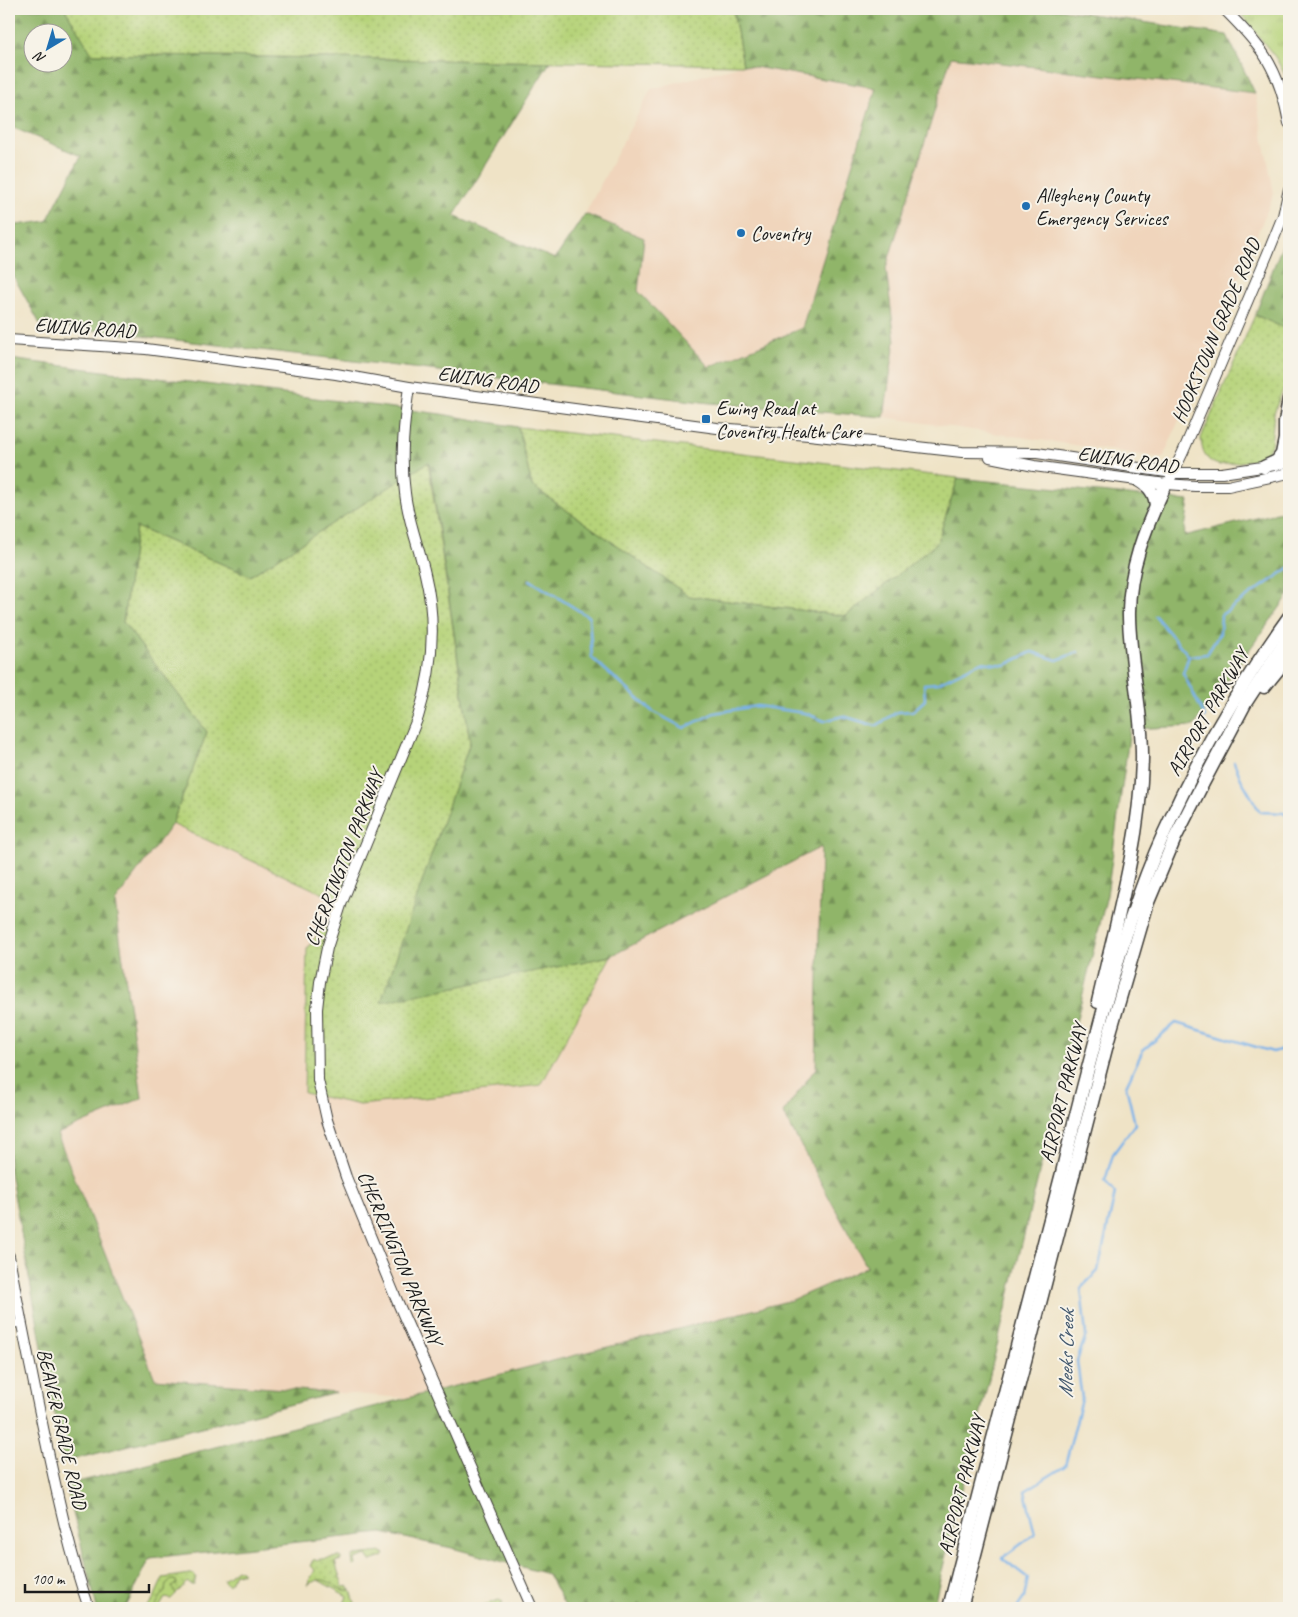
<svg xmlns="http://www.w3.org/2000/svg" width="1298" height="1617" viewBox="0 0 1298 1617" font-family="Caveat,sans-serif">
<style>
.built{fill:#f0d5bc}
.grass{fill:url(#grass-dots);stroke:#69784a}
.forest{fill:url(#forest-firs);stroke:#566842;fill-rule:evenodd}
.park{fill:url(#park-tufts);stroke:#69784a}
.garden{fill:#b6d379;stroke:#69784a}
.lines{fill:none;stroke-linecap:round;stroke-linejoin:round}
.stream{stroke:#7ab2e9;stroke-width:2.5}
.street-casing{stroke:#3c3a36;stroke-width:9}
.secondary-casing{stroke:#3c3a36;stroke-width:12}
.highway-casing{stroke:#3c3a36;stroke-width:15}
.street{stroke:#fff;stroke-width:7}
.secondary{stroke:#fff;stroke-width:10}
.highway{stroke:#fff;stroke-width:12}
.poi-dot{fill:#1f6fb2;stroke:#f7f3e8;stroke-width:2}
.labels{text-anchor:middle;dominant-baseline:central;stroke-width:4;stroke-linejoin:round;paint-order:stroke}
.poi-label{font-size:20px;fill:#1c1c1c;stroke:#f7f3e8;text-anchor:start}
.street-label{font-size:20px;fill:#1c1c1c;stroke:#f7f3e8}
.water-label{font-size:21px;font-style:italic;fill:#42586e;stroke:#f7f3e8}
</style>
<defs>
<pattern id="grass-dots" width="8" height="8" patternUnits="userSpaceOnUse" patternTransform="scale(1.25)"><rect width="8" height="8" fill="#b6d379"/><path d="M2 2h.1M6 6h.1" fill="none" stroke="#9cb568" stroke-width="1.8" stroke-linecap="round"/></pattern>
<pattern id="forest-firs" width="22" height="20" patternUnits="userSpaceOnUse" patternTransform="scale(1.25)"><rect width="22" height="20" fill="#90b569"/><path d="M5 1l3.5 6h-7zM16 11l3.5 6h-7z" fill="#759256"/></pattern>
<pattern id="park-tufts" width="24" height="20" patternUnits="userSpaceOnUse" patternTransform="scale(1.25)"><rect width="24" height="20" fill="#b6d379"/><path d="M3 7l-1-3M5 7V3M7 7l1-3M15 17l-1-3M17 17v-4M19 17l1-3" fill="none" stroke="#9cb568"/></pattern>
</defs>
<rect width="100%" height="100%" fill="#f7f3e8"/>
<filter id="ink" filterUnits="userSpaceOnUse"><feTurbulence type="fractalNoise" baseFrequency=".02" numOctaves="2"/><feDisplacementMap in="SourceGraphic" scale="10" xChannelSelector="R" yChannelSelector="G"/><feConvolveMatrix kernelMatrix="1 2 1 2 8 2 1 2 1" color-interpolation-filters="sRGB"/></filter>
<filter id="wash" filterUnits="userSpaceOnUse"><feTurbulence type="fractalNoise" baseFrequency=".0096" numOctaves="4" result="noise"/><feDisplacementMap in="SourceGraphic" scale="20" xChannelSelector="R" yChannelSelector="G"/><feGaussianBlur stdDeviation="1.12" result="paint"/><feColorMatrix in="noise" values="0 0 0 0 0 0 0 0 0 0 0 0 0 0 0 0 0 1.4 0 .05"/><feComposite in="paint" operator="in"/></filter>
<g filter="url(#wash)">
<rect width="100%" height="100%" fill="#efe3c6"/>
<g class="built">
<polygon points="951,56 1255,93 1274,194 1163,458 884,417 895,341 886,268"/>
<polygon points="743,65 876,87 802,328 709,367 638,291 644,238 585,214 651,89"/>
<polygon points="172,824 342,902 541,1085 611,956 821,846 816,1068 783,1113 867,1267 792,1300 406,1398 155,1379 57,1134 142,1098 115,902"/>
</g>
<g class="grass">
<polygon points="65,9 733,9 743,65 91,54"/>
<path d="M1255,315L1284,328L1289,323V381L1282,392L1274,413L1271,445L1267,454L1261,459L1219,465C1205,461 1202,452 1201,438Z"/>
<polygon points="518,427 958,478 937,543 846,616 689,596 532,486"/>
<polygon points="428,461 470,742 382,1001 611,956 541,1085 360,1105 304,1093 307,949 341,902 172,824 207,732 123,622 136,527 250,576"/>
<polygon points="382,1552 385,1554 383,1557 371,1561 367,1555 355,1559 356,1565 354,1566 353,1565 352,1558 356,1555"/>
<path d="M339,1557L341,1558V1560L335,1562L343,1587L348,1586L351,1590C332,1594 331,1570 307,1585L315,1570L310,1566L313,1560Z"/>
<polygon points="190,1574 194,1574 196,1577 194,1585 191,1585 187,1582 176,1594 172,1587 174,1585 177,1585 176,1581 166,1584 165,1592 154,1608 146,1608 154,1598 163,1578"/>
<polygon points="499,1600 503,1602 501,1606 494,1608 475,1608"/>
</g>
<g class="forest">
<path d="M9,9H65L92,54L550,62L454,216L555,259L585,214L644,238L638,291L709,367L802,328L876,88L743,65L733,9H1059L1227,35L1255,93L951,57L886,268L895,341L884,417L710,403L40,324L9,268V226L47,221L81,156L9,126ZM32,32H62V62H32Z"/>
<polygon points="1289,228 1289,323 1284,328 1255,315"/>
<polygon points="9,359 441,414 518,427 532,486 689,596 846,616 937,543 958,478 1189,501 1184,536 1289,510 1289,595 1194,726 1130,729 1107,895 933,1608 566,1608 548,1574 452,1548 382,1533 150,1558 127,1605 116,1608 97,1608 66,1485 792,1300 867,1267 783,1113 816,1068 821,847 611,956 381,1002 470,742 429,462 250,576 136,527 123,622 207,732 172,824 115,902 142,1098 57,1134 155,1379 336,1393 63,1462 9,1167"/>
</g>
<polygon class="park" points="1237,9 1289,9 1289,83 1276,58"/>
<g class="garden">
<polygon points="237,1569 242,1572 242,1574 235,1573 229,1585 224,1582 224,1579"/>
<polygon points="171,1580 175,1580 177,1584 174,1585 172,1587 176,1594 171,1599 165,1598 159,1608 154,1608 162,1595 165,1592 166,1584"/>
<path d="M318,1580C331,1578 338,1593 351,1590L355,1603L347,1606L344,1604L347,1596Z"/>
</g>
<g class="lines">
<g class="stream">
<polyline points="530,580 589,617 592,658 652,711 684,728 714,713 757,706 805,713 824,721 843,716 876,726 897,712 913,711 925,700 924,684 938,683 981,662 1005,665 1032,652 1057,660 1078,652"/>
<polyline points="1155,616 1189,656"/>
<polyline points="1205,717 1183,673 1189,656 1207,654 1220,633 1221,615 1289,568"/>
<polyline points="1234,762 1241,779 1260,812 1284,813 1289,819"/>
<polyline points="1017,1608 1024,1598 1028,1578 1002,1558 1035,1534 1025,1491 1065,1466 1082,1399 1077,1361 1086,1335 1081,1288 1098,1271 1115,1193 1105,1181 1113,1154 1135,1124 1126,1086 1143,1050 1176,1023 1273,1052 1289,1047"/>
</g>
</g>
</g>
<g filter="url(#ink)">
<g class="lines">
<g class="street-casing">
<polyline id="street" points="9,1325 20,1323"/>
</g>
<g class="secondary-casing">
<g id="secondary">
<path d="M1224,9C1235,20 1246,31 1256,44C1275,66 1284,95 1289,123"/>
<polyline points="9,340 146,349 336,374 409,387 717,428 809,435 962,452 1037,453 1173,473 1222,473 1289,463"/>
<path d="M409,387C404,422 400,457 405,493C408,521 419,547 425,574C437,623 433,669 418,717L342,902L327,948L320,982L317,1009L318,1080L327,1120L346,1177L395,1296L532,1608"/>
<polyline points="990,457 1034,466 1166,484 1195,486 1228,486 1289,473"/>
<polyline points="1171,477 1183,452 1268,253 1283,216 1289,189"/>
<path d="M9,1256C20,1318 33,1380 46,1442C58,1498 70,1554 89,1608"/>
</g>
</g>
<g class="highway-casing">
<g id="highway">
<polyline points="1264,467 1277,461 1282,454 1285,439 1285,422 1289,399"/>
<path d="M1138,480C1149,486 1155,493 1156,506"/>
<polyline points="1264,687 1289,656"/>
<path d="M1098,1002C1116,923 1140,842 1142,760C1143,712 1130,665 1129,617C1128,569 1146,526 1166,484"/>
<path d="M949,1608L1062,1173C1074,1119 1089,1065 1103,1012C1120,951 1138,890 1164,833C1198,757 1240,685 1289,617"/>
<polyline points="961,1608 1111,1029 1148,902 1175,838 1203,783 1246,702 1289,636"/>
</g>
</g>
<use href="#street" class="street"/>
<use href="#secondary" class="secondary"/>
<use href="#highway" class="highway"/>
</g>
</g>
<g class="poi-dot">
<circle cx="1026" cy="206" r="5"/>
<circle cx="741" cy="233" r="5"/>
<rect x="701" y="414" width="10" height="10" rx="2.5"/>
</g>
<g class="labels">
<g class="poi-label">
<text x="1036" y="195">Allegheny County<tspan x="1036" dy="23">Emergency Services</tspan></text>
<text x="751" y="233">Coventry</text>
<text x="716" y="408">Ewing Road at<tspan x="716" dy="23">Coventry Health Care</tspan></text>
</g>
<g class="street-label">
<text transform="translate(85 328) rotate(4)">EWING ROAD</text>
<text transform="translate(1216 331) rotate(-67)">HOOKSTOWN GRADE ROAD</text>
<text transform="translate(488 380) rotate(8)">EWING ROAD</text>
<text transform="translate(1128 460) rotate(8)">EWING ROAD</text>
<text transform="translate(1208 712) rotate(-60)">AIRPORT PARKWAY</text>
<text transform="translate(344 858) rotate(-69)">CHERRINGTON PARKWAY</text>
<text transform="translate(1063 1093) rotate(-76)">AIRPORT PARKWAY</text>
<text transform="translate(400 1258) rotate(67)">CHERRINGTON PARKWAY</text>
<text transform="translate(62 1429) rotate(77)">BEAVER GRADE ROAD</text>
<text transform="translate(962 1485) rotate(-76)">AIRPORT PARKWAY</text>
</g>
<g class="water-label">
<text transform="translate(1066 1354) rotate(-89)">Meeks Creek</text>
</g>
</g>
<rect width="1298" height="1617" fill="none" stroke="#f7f3e8" stroke-width="30"/>
<g transform="translate(48 48) rotate(218)"><circle r="24" fill="#f7f3e8" stroke="#9f9d96"/>
<path d="M0-4L9 19L0 12L-9 19Z" fill="#1f6fb2"/>
<text y="-8" font-size="14" font-weight="bold" text-anchor="middle" fill="#1c1c1c">N</text>
</g>
<path d="M25 1584v8h124v-8" fill="none" stroke="#1c1c1c" stroke-width="2.5"/>
<text x="32" y="1584" font-size="15" fill="#1c1c1c" stroke="#f7f3e8" stroke-width="4" paint-order="stroke">100 m</text>
</svg>
